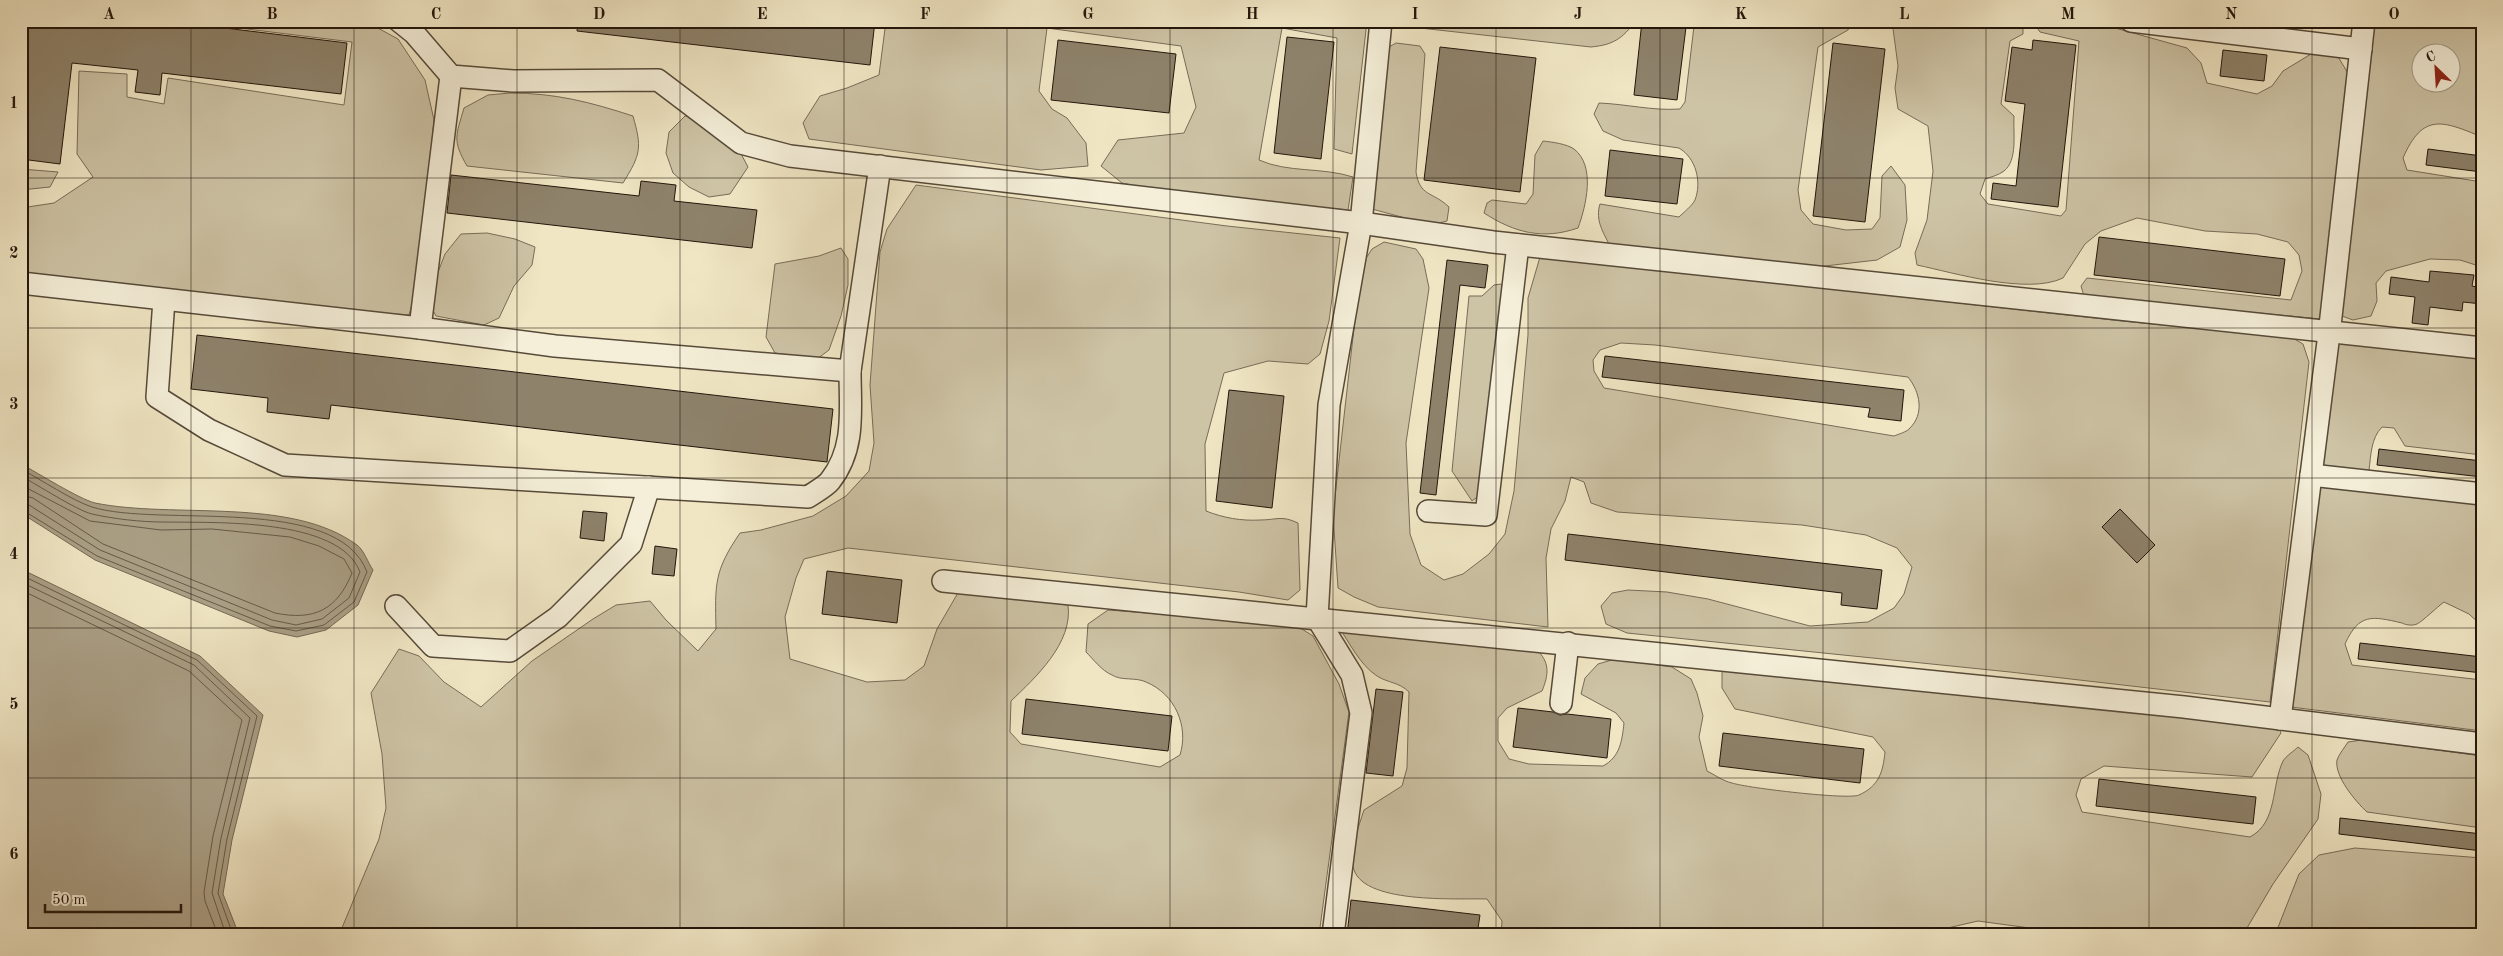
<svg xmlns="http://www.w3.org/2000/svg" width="2503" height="956" viewBox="0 0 2503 956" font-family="'Old Standard TT',serif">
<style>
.green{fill:#cdc3a5;stroke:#786c58;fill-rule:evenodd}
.water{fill:#aa9f85;stroke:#746854}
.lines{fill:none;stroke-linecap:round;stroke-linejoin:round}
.shore{stroke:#665a48;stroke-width:1}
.building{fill:#8e826b;stroke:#23160b}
.minor-casing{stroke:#564a39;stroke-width:24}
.minor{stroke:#f5efd9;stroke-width:21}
.grid{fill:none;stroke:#23160b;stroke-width:1;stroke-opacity:0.55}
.neatline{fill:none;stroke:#23160b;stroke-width:2}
.grid-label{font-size:16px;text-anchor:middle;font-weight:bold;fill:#23160b}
</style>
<rect width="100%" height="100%" fill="#f0e6c4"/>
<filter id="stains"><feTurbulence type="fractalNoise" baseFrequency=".004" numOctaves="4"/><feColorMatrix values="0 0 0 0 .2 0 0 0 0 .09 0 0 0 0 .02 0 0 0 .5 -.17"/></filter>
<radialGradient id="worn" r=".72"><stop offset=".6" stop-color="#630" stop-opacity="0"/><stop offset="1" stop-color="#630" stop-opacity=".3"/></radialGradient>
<g class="green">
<polygon points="182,21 365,21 398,39 425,80 434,120 418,284 409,315 352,311 21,274 21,208 54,203 93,177 77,154 79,71 127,74 127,97 164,104 168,78 344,105 352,42"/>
<path d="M886,21H1367L1352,154L1334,149L1337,38L1282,28L1259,160C1288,173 1322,167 1353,177L1348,210L1180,195L1122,183L1101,166L1118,140L1184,133L1196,107L1181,46L1047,28L1039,91L1052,109L1067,118L1086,143L1088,166L1041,170L809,139L803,123L820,96L847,88L879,75Z"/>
<path d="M1392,21H1635C1623,39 1612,45 1591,47L1393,25Z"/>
<path d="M1690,21H1852L1848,30L1818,47L1798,190L1801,210L1813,224L1846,230L1872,229L1880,218L1882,176L1891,166L1905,185L1907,220L1900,247L1877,260L1816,267L1610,246C1603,232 1595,220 1600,204L1679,217C1684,212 1692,206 1695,200C1702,182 1696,158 1679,148L1623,140L1603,131L1594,114L1599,103C1626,104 1653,111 1680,109L1685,102L1694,26Z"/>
<path d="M1892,21H2019L2023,26V34L2010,41L2001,104L2014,116C2013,133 2018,160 2004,171C1999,175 1991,177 1985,179L1980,194L1988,204L2061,216L2066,210L2079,41L2040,32L2036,26L2041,21H2077L2108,26L2187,48L2201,63L2207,83L2257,94L2272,86L2283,71L2311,54L2337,55L2349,75L2325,306L2320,319L2084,296L2081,286L2087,278L2291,300L2302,271L2299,255L2288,242L2257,234L2205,231L2137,218L2101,231L2085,244L2063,278C2027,295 1955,273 1917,265L1915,253L1927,220L1933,171L1928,126L1898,109L1895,88L1898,66Z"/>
<path d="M2375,21H2482V137C2443,121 2423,112 2403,158L2407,170L2482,182V267L2460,260L2430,259L2386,271L2376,283L2377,301L2371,316L2353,320L2339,315ZM2420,52H2450V82H2420Z"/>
<path d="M1396,43L1420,46L1425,54L1416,172C1420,197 1432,191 1449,207L1447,221L1431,225L1372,209L1386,55L1389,47Z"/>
<path d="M510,93C555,93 590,102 633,116C642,148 641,154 623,183L467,166C452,140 456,136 464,108L488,95Z"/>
<polygon points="685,116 694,117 738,148 748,167 730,194 709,197 689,187 673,173 666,153 669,132"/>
<path d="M1543,141C1552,142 1567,144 1574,149C1596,166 1586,206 1578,228C1543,240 1515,233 1484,213L1487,203L1492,200L1526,204L1533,194L1535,155Z"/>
<polygon points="21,169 58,172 50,187 21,190"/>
<path d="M916,185L1227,226L1340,238L1329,321L1320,354L1308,364L1268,361L1224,373L1205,444L1206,511C1224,518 1241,521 1260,520C1277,520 1281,515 1298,523L1300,590L1288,600L1239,592L848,548L804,559L796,578L785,617L790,659L867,682L905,680L924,666L937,629L959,591L1068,605C1073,643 1036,677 1011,701L1010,732L1021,744L1160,767L1180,755C1189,726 1175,694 1146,682C1136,677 1121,681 1112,675C1102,671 1093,659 1086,652L1088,624L1108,610L1294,624L1313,636L1339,684L1349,712L1319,935H339L379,839L386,808L382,754L371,693L399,649L419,656L444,682L481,707L532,661L593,619L616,605L650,601L666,620L698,651L716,629C715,584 714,571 740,533L761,530L813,516L846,496L869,471L874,443L870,385L880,252L887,229Z"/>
<polygon points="487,233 515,239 535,247 532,265 514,286 499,318 484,325 436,316 430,305 433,285 445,254 461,234"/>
<path d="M1384,242L1416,249L1423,259L1429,288L1406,443L1410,534L1421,565L1444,580L1463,574L1489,554L1505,534L1514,491L1528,335V298L1540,257L2122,321L2291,337L2303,344L2309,362L2270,702L2010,672L1627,633L1606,624L1601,606L1612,593L1628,590L1667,592L1708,599L1810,626L1868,622L1894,608L1904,594L1912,567L1897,548L1866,535L1802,525L1617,512L1591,503L1584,482L1571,477L1565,501L1551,529L1546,558L1548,627L1378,607L1354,597L1338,588L1333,514L1361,266L1372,249ZM1621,343L1655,345L1908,377C1920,392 1925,414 1909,429C1906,432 1899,434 1894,436L1604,388L1594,371L1593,360L1600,350Z"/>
<polygon points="841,248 848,259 848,285 841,316 829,350 817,359 775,353 766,337 775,264 819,256"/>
<polygon points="1501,284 1506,292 1483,493 1472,501 1452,471 1469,296 1482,296 1494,285"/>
<path d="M2332,342L2482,358V455L2405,446L2394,428L2382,427C2371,438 2371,455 2369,470L2357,473L2320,470Z"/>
<path d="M2318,487L2482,504V626L2469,614L2444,602C2437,607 2423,621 2417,624C2412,626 2406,625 2402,623C2372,616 2359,613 2345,644L2352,665L2482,680V731L2291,707Z"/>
<path d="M1338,626L1536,649C1550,662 1549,674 1542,691L1507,708L1498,718V741L1509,759L1529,764L1603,766C1620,757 1622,741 1624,723L1616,713L1581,694L1585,678L1598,664L1615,659L1672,667L1691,679L1697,693L1703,716L1699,737L1707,771C1715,775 1723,781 1732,783C1747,788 1849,800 1859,795C1879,786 1883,772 1885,752L1873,737L1735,709L1722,688V667L2277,724L2281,733L2252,777L2104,766L2081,779L2076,795L2082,812L2250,837C2278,822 2271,786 2283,761C2286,756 2294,751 2298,747L2308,755L2321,794L2318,819L2273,884L2244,933L2240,935H2081L1978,921L1917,935H1501L1502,921L1487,899C1458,898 1359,905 1353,866C1351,847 1358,828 1364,810L1402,786L1407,768L1409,692C1399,682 1388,683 1377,676C1359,664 1350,643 1338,626Z"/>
<path d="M2362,740L2482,756V828L2367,812C2356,802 2334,776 2337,760C2339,754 2345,747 2348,742Z"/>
<polygon points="2355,848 2482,858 2482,935 2275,935 2299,874 2319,855"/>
</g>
<g class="water">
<path d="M21,464C38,473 79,499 95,503C174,519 290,496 357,545C364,550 368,563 373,570L358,605L326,630L297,637L269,631L95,560L21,513Z"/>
<polygon points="21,569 200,656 263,715 232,840 223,894 239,935 21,935"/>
</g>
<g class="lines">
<g class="shore">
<path d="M21,469C40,479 73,501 92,507C159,528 337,493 367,572L354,602L324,625L296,631L270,626L97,556L21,509"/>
<path d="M21,476C38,485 76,510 92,514C114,519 141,522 163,522C213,523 339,517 360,572L349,598L322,619L296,625L272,620L100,550L29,505L21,503"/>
<path d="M21,485L90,521L161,530L212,529L290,537L319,546L344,559L352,573C337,610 314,621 275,613L103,544L33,498L21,495"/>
<polyline points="21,575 197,660 257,716 227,839 218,893 233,935"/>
<polyline points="21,582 194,665 250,718 221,838 212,893 226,935"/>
<polyline points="21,590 189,671 242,720 213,836 204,892 205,901 218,935"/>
</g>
</g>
<g class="building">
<polygon points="21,21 168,21 347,43 341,94 162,73 160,95 135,92 138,70 72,63 60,164 21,159"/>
<polygon points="578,21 875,21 870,65 577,31"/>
<polygon points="1642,21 1686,27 1677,100 1634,95"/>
<polygon points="1287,37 1334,42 1321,159 1274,153"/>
<polygon points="1058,40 1176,54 1169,113 1051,100"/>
<polygon points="2033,40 2076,45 2058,207 1991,199 1993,183 2016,186 2025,104 2005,101 2012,47 2032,50"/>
<polygon points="1833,43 1885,49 1865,222 1813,216"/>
<polygon points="1440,47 1536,58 1520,192 1424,180"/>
<polygon points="2223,50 2267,55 2264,81 2220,76"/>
<polygon points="2428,149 2482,156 2482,172 2426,165"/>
<polygon points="1610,150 1683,159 1677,204 1605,196"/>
<polygon points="451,175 639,196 641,181 676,185 674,201 757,210 752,248 447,213"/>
<polygon points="2099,237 2285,259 2280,296 2094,275"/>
<polygon points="1447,260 1488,265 1485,288 1460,285 1436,495 1420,493"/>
<polygon points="2430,271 2474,275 2472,286 2482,288 2482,304 2463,302 2462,311 2430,307 2428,325 2412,323 2415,297 2389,294 2391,277 2429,282"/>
<polygon points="197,335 833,409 827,462 331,405 329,419 267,412 268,398 191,389"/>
<polygon points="1605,356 1904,390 1901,421 1868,417 1870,408 1602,377"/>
<polygon points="1229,390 1284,396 1272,508 1216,501"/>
<polygon points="2379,449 2482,461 2482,477 2377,465"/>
<polygon points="2120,509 2155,545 2137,563 2102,527"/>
<polygon points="583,511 607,513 604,541 580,538"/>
<polygon points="1568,534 1882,570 1877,609 1841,605 1842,593 1565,560"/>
<polygon points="655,546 677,549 674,576 652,574"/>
<polygon points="827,571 902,580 897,623 822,614"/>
<polygon points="2360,643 2482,657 2482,673 2358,659"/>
<polygon points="1376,689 1403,692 1393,776 1366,773"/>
<polygon points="1026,699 1172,716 1168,751 1022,734"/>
<polygon points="1518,708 1553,712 1560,715 1567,714 1611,719 1607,758 1513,747"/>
<polygon points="1723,733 1864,749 1860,783 1719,766"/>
<polygon points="2099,779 2256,797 2253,824 2096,806"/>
<polygon points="2340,818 2482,834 2482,851 2339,834"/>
<polygon points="1351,900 1480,915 1477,935 1347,935"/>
</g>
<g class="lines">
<g class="minor-casing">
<g id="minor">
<polyline points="399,21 414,33 451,76 513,81 658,80 741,143 790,156 1361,223 1493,242 2482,348"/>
<polyline points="2131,21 2361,49"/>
<polyline points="21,283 420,328 555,346 850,371 880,166"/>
<path d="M164,300L157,397L209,430L285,465L808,497C815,492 825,487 830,481C856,448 850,410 850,371"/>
<polyline points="420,328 451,76"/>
<polyline points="2311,475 2482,494"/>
<polyline points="1428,511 1486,515 1518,245"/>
<polyline points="943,581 2184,707 2482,744"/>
<polyline points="396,606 433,646 510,651 558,617 631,544 649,487"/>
<polyline points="1561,703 1568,643"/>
<polyline points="2280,719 2330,326 2364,21"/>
<polyline points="1333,935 1361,713 1352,675 1317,618 1329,405 1361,223 1381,21"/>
</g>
</g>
<use href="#minor" class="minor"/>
</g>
<path class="grid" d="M191,21V935M354,21V935M517,21V935M680,21V935M844,21V935M1007,21V935M1170,21V935M1333,21V935M1496,21V935M1660,21V935M1823,21V935M1986,21V935M2149,21V935M2312,21V935M21,178H2482M21,328H2482M21,478H2482M21,628H2482M21,778H2482"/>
<rect width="2503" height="956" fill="none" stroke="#f0e6c4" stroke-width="55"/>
<g transform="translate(2436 68) rotate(335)"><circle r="24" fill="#f5efd9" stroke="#a19887"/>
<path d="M0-4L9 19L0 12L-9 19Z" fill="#8f2418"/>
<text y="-8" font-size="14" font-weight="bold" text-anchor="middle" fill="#23160b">С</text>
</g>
<path d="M45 904v8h136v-8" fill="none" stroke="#23160b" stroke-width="2.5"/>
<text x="52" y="904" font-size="15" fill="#23160b" stroke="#f5efd9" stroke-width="4" paint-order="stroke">50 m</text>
<rect x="28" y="28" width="2448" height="900" class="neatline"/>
<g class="grid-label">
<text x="109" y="19">A</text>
<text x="272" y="19">B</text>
<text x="436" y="19">C</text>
<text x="599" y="19">D</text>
<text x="762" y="19">E</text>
<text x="925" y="19">F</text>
<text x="1088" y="19">G</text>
<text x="1252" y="19">H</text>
<text x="1415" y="19">I</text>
<text x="1578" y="19">J</text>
<text x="1741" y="19">K</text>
<text x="1904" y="19">L</text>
<text x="2068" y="19">M</text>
<text x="2231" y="19">N</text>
<text x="2394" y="19">O</text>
<text x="14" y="108">1</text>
<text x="14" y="258">2</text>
<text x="14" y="409">3</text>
<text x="14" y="559">4</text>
<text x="14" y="709">5</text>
<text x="14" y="859">6</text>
</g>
<rect width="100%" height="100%" filter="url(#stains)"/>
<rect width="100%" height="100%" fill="url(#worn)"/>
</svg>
